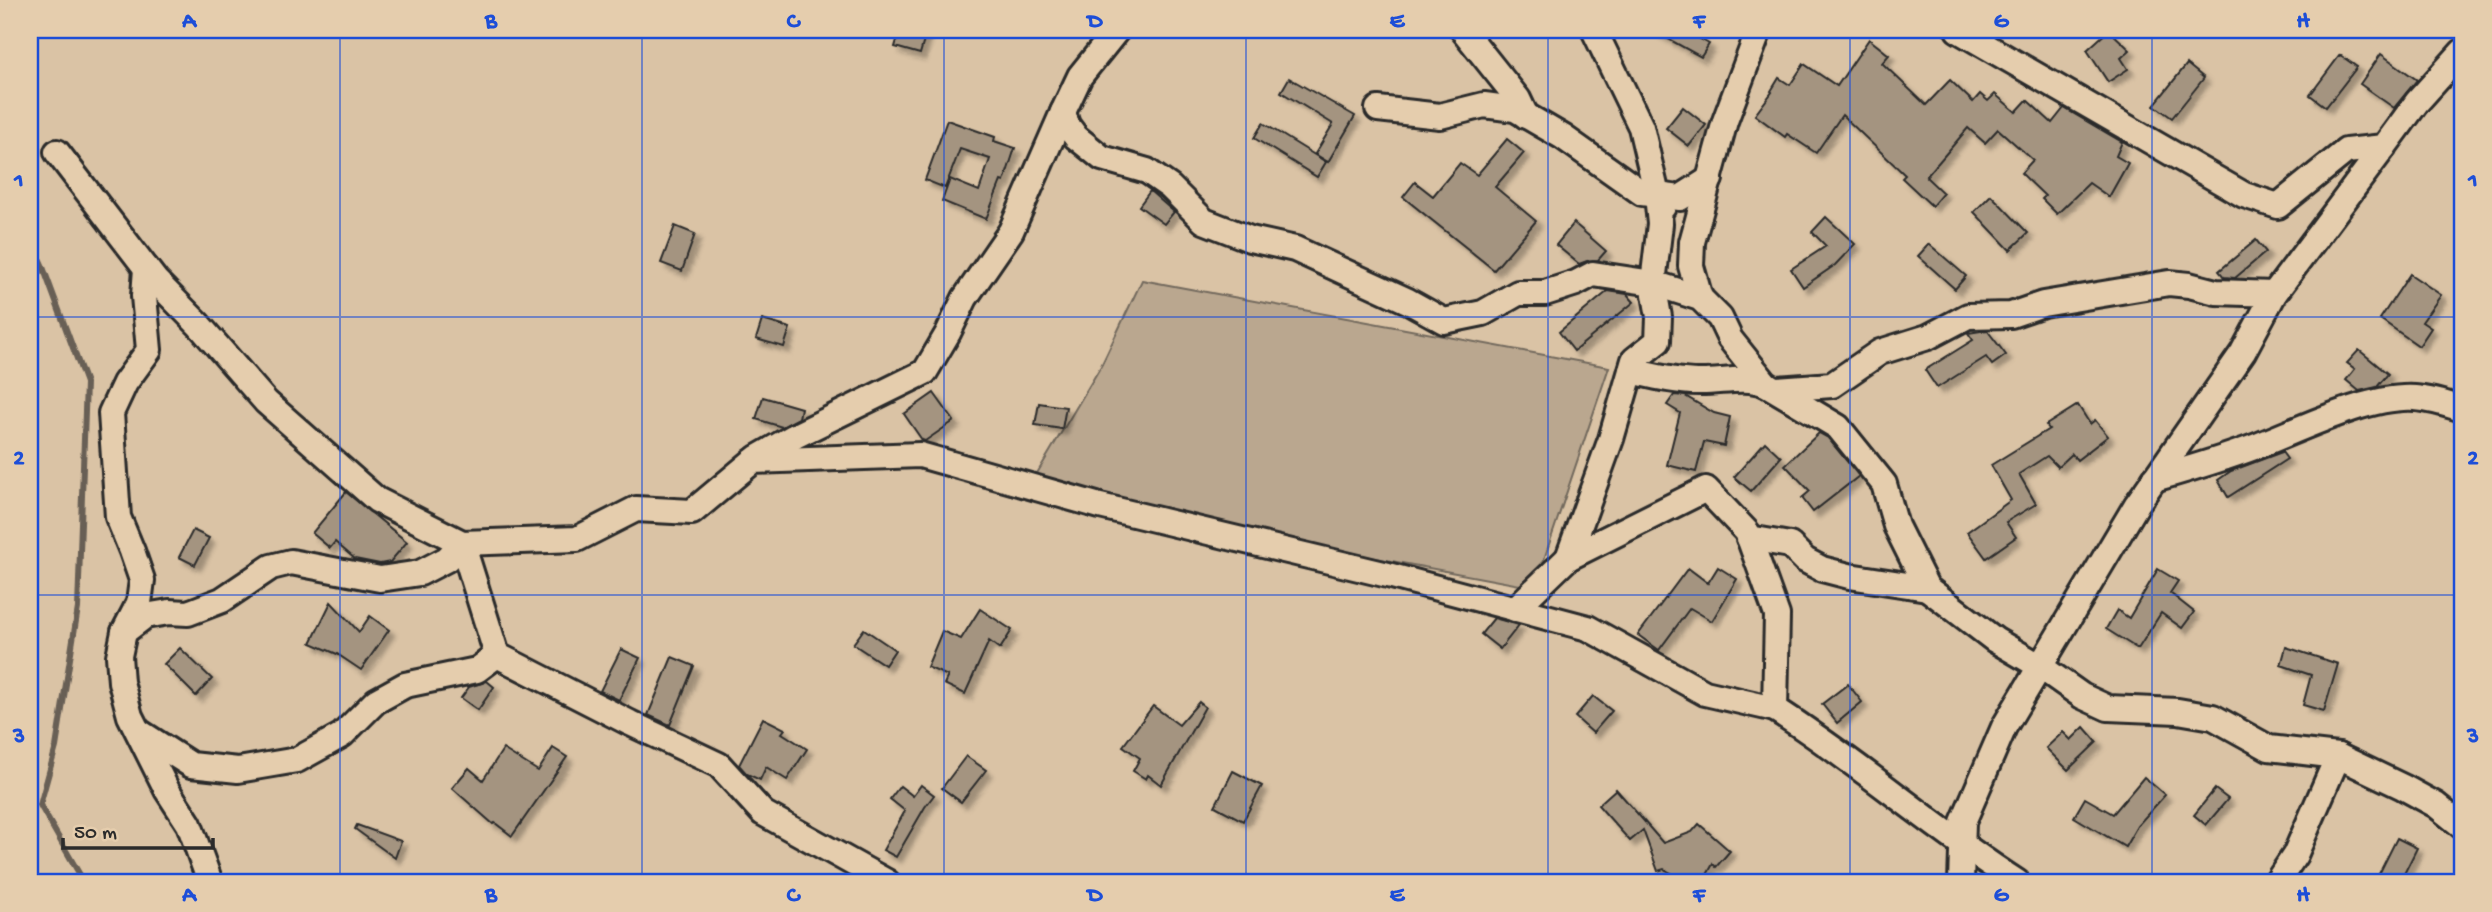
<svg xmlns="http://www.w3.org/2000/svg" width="2492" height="912" viewBox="0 0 2492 912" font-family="'Gochi Hand',sans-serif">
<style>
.green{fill:#baa78f;stroke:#72695d;stroke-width:2}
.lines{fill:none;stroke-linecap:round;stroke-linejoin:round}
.stream{stroke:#675f55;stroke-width:6}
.building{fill:#a49480;stroke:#2b2b2b;stroke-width:2;filter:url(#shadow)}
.minor-casing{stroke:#2b2b2b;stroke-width:30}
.minor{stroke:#e5cdad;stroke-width:24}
.grid{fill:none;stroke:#1d4ed8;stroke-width:2;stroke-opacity:0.55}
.neatline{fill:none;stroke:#1d4ed8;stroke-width:2.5}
.grid-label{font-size:23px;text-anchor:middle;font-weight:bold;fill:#1d4ed8}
</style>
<defs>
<filter id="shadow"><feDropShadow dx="5.5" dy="5.5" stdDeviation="2" flood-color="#0004"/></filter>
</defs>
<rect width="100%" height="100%" fill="#dac3a5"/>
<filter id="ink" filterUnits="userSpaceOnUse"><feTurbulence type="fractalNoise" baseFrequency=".0143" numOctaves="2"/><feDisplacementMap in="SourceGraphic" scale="14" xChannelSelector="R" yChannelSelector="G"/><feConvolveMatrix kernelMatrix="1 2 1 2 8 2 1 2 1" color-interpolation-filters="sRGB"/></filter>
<g filter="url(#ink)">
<polygon class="green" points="1142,280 1609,367 1539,574 1525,586 1338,551 1033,480 1101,366"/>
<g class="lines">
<polyline class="stream" points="30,238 43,267 86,383 78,608 56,747 40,805 84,882"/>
</g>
<g class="building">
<polygon points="900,30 927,30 920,54 895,47"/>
<polygon points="1652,30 1684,30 1709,44 1701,57"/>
<polygon points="2109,30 2130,50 2121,58 2128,69 2108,82 2087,50"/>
<polygon points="1869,39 1889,55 1882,63 1926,105 1950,80 1973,102 1980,94 1988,101 1995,94 2016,112 2027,100 2052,123 2064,108 2122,142 2116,156 2128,163 2109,197 2089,183 2057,214 2042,199 2045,196 2021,173 2033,160 1998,129 1985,143 1968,128 1926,177 1943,193 1932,206 1902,178 1905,175 1842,115 1816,153 1787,134 1785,137 1755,115 1772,92 1771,91 1779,78 1790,85 1804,64 1837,86"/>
<polygon points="2381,54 2417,80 2394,108 2360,84"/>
<polygon points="2340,55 2357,67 2326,107 2310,95"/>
<polygon points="2187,64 2204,78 2172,118 2154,105"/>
<polygon points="1289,78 1355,116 1328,162 1315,154 1333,124 1281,92"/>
<polygon points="1683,107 1706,125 1689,146 1666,128"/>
<polygon points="947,120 995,137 994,141 1015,148 1004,182 1001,181 986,219 942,201 950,179 979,191 990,159 960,149 945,188 925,180"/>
<polygon points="1263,123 1326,162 1317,177 1254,138"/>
<polygon points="1507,139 1524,153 1495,187 1536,221 1494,270 1403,197 1415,182 1433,196 1460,163 1477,175"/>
<polygon points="1150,191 1174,212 1164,224 1139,206"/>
<polygon points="1991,195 2028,233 2010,250 1974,212"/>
<polygon points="1826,217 1855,244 1835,265 1803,287 1791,269 1826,246 1812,232"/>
<polygon points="1574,223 1606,251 1598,260 1587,261 1579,264 1556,245"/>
<polygon points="675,226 695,234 682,271 661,263"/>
<polygon points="2256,240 2266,252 2235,278 2224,277 2219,271"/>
<polygon points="1929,244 1966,276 1955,289 1918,256"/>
<polygon points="2410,274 2441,295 2422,322 2431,328 2419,346 2380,319"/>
<polygon points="1608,291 1627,294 1634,302 1574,351 1559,332"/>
<polygon points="762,320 790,328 784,347 756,339"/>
<polygon points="1987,330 2006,355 1992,365 1986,357 1937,388 1925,370 1973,340 1968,333"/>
<polygon points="2359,350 2388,374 2377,387 2359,391 2346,380 2355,369 2347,363"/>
<polygon points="934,393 954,421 925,441 922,440 904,414"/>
<polygon points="1674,395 1685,396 1714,413 1730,417 1724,446 1704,442 1696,472 1667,465 1680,413 1667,405"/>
<polygon points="763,397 801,408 799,418 782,427 756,419"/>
<polygon points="1039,403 1066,407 1062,429 1035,425"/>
<polygon points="2078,405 2090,424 2095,420 2108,436 2077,460 2072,454 2058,467 2047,456 2019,474 2036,504 2006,522 2016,537 1986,558 1967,532 2011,500 1991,465 2049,429 2046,425"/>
<polygon points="1819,433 1828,438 1859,476 1813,512 1802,498 1810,491 1785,465"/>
<polygon points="1765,442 1781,457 1751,491 1734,477"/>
<polygon points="2282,452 2287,459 2228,497 2218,480 2231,471"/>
<polygon points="346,492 407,542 390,562 380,564 355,559 335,542 330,548 312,533"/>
<polygon points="193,530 209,538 195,565 179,557"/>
<polygon points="1718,567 1737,579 1712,621 1690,608 1659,650 1638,635 1688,568 1708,583"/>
<polygon points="2158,569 2178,581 2170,593 2194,612 2182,628 2161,613 2138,649 2106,629 2117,610 2129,618"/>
<polygon points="331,602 359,632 370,616 389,630 361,670 337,654 311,643"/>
<polygon points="980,609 1012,630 1000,649 989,641 965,694 944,684 948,676 927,667 942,631 961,639"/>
<polygon points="1494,618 1519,625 1500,649 1481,634"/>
<polygon points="864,629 895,650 885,665 853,644"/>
<polygon points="2286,647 2338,664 2324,711 2303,705 2311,675 2281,665"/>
<polygon points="180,648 212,679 196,696 164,664"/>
<polygon points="621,649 640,658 619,700 600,691"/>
<polygon points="672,657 694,666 670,725 648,715"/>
<polygon points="487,681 494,687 478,710 461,698 469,687"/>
<polygon points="1848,684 1862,702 1837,723 1822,704"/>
<polygon points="1593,696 1612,711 1593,733 1575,717"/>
<polygon points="1199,702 1205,707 1161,785 1148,775 1146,779 1133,771 1140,758 1123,746 1153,706 1179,725"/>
<polygon points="763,718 785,729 782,733 807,749 787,780 766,767 760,780 747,774 739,765"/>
<polygon points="2084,727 2097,742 2068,770 2046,748 2063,732 2071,740"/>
<polygon points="553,748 567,757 512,836 495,823 493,824 452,788 469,768 483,780 503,749 538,771"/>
<polygon points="966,756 986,770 961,802 942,788"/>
<polygon points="1233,771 1262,786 1243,821 1215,806"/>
<polygon points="2144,777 2165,795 2137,826 2125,847 2074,817 2085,798 2113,814"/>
<polygon points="921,785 934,795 925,807 896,857 883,850 905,811 890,799 900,786 913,796"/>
<polygon points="1616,789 1663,843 1692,832 1699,824 1730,851 1716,867 1713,864 1703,882 1687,882 1664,869 1658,871 1643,830 1630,841 1598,805"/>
<polygon points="2215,789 2228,799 2206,825 2194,815"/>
<polygon points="357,825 401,841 395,858 355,829"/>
<polygon points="2397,838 2417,848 2400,882 2379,874"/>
</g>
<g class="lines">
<g class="minor-casing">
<g id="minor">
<polyline points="1117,30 1080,76 1063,112 1067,125 1076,137 1102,158 1147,171 1170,187 1204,221 1250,239 1295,249 1408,301 1444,321 1483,313 1518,293 1545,293 1576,283 1593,274 1653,283 1700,298 1720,318 1730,339 1766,384 1838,427 1884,484 1896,526 1927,588 1995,640 2041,667 2082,696 2108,708 2178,711 2213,717 2269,748 2338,756 2403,787 2436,805 2462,826"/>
<polyline points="1463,30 1518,99 1526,116"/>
<polyline points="1594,30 1641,127 1657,195 1663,207"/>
<polyline points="1958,30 2244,195 2278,206 2346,151 2384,147 2417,102 2462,52"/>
<polyline points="1378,109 1440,116 1484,105 1515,109 1563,137 1642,193 1680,198 1710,179"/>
<polyline points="57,152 156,281 199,325 266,402 377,500 462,543 497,655 630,723 719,765 763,813 887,882"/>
<path d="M1657,195L1660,224L1653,283L1659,317L1658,341L1634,360L1611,439L1568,558L1706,489L1747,532L1777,615L1775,709C1858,762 1933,828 2017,882"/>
<polyline points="146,268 144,296 149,350 125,383 111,413 118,517 132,551 142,580 139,603 124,632 119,656 121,682 130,716 167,790 189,824 210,882"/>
<polyline points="1700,298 1691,266 1692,242 1725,121 1759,30"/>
<path d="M1631,371C1653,376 1676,382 1698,382C1720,383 1745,375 1766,384"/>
<polyline points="1777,389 1832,385 1880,352 1928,337 1968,316 2011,315 2043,304 2169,283 2189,285 2216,292 2274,294"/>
<polyline points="757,458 795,436 925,372 948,333 965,298 1011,231 1063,112"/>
<path d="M2154,479C2189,469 2223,459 2257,446C2301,429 2368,395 2415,398C2431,399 2447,404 2462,409"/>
<polyline points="1749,538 1790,545 1805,560 1822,569 1849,576 1927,588"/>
<polyline points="1515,609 1568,558"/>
<polyline points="124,632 145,616 169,612 188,613 222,600 271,567 291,562 380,579 420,573 447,559 462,543 577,539 636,509 692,512 753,461 920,455 1100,506 1388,575 1588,628 1705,693 1775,709"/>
<polyline points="138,731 191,765 238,770 297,760 342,735 376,701 405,685 477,670 497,655"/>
<polyline points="1961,882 1963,822 2004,727 2137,504 2243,352 2274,294 2384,147"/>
<polyline points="2277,882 2295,855 2338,756"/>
</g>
</g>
<use href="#minor" class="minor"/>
</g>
</g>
<path class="grid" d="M340,30V882M642,30V882M944,30V882M1246,30V882M1548,30V882M1850,30V882M2152,30V882M30,317H2462M30,595H2462"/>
<rect width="2492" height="912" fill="none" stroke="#e5cdad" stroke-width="77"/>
<path d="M63 838v10h150v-10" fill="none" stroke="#2b2b2b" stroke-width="3.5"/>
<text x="74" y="838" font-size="21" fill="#2b2b2b" stroke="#e5cdad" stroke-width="5" paint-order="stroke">50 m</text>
<rect x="38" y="38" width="2416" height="836" class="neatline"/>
<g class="grid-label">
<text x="189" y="27">A</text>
<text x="491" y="27">B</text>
<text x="793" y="27">C</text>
<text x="1095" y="27">D</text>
<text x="1397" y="27">E</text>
<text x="1699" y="27">F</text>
<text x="2001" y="27">G</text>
<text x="2303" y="27">H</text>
<text x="19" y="186">1</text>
<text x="2473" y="186">1</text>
<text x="19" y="464">2</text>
<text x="2473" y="464">2</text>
<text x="19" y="742">3</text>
<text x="2473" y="742">3</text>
<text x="189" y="901">A</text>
<text x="491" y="901">B</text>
<text x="793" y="901">C</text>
<text x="1095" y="901">D</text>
<text x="1397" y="901">E</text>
<text x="1699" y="901">F</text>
<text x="2001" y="901">G</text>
<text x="2303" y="901">H</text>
</g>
</svg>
